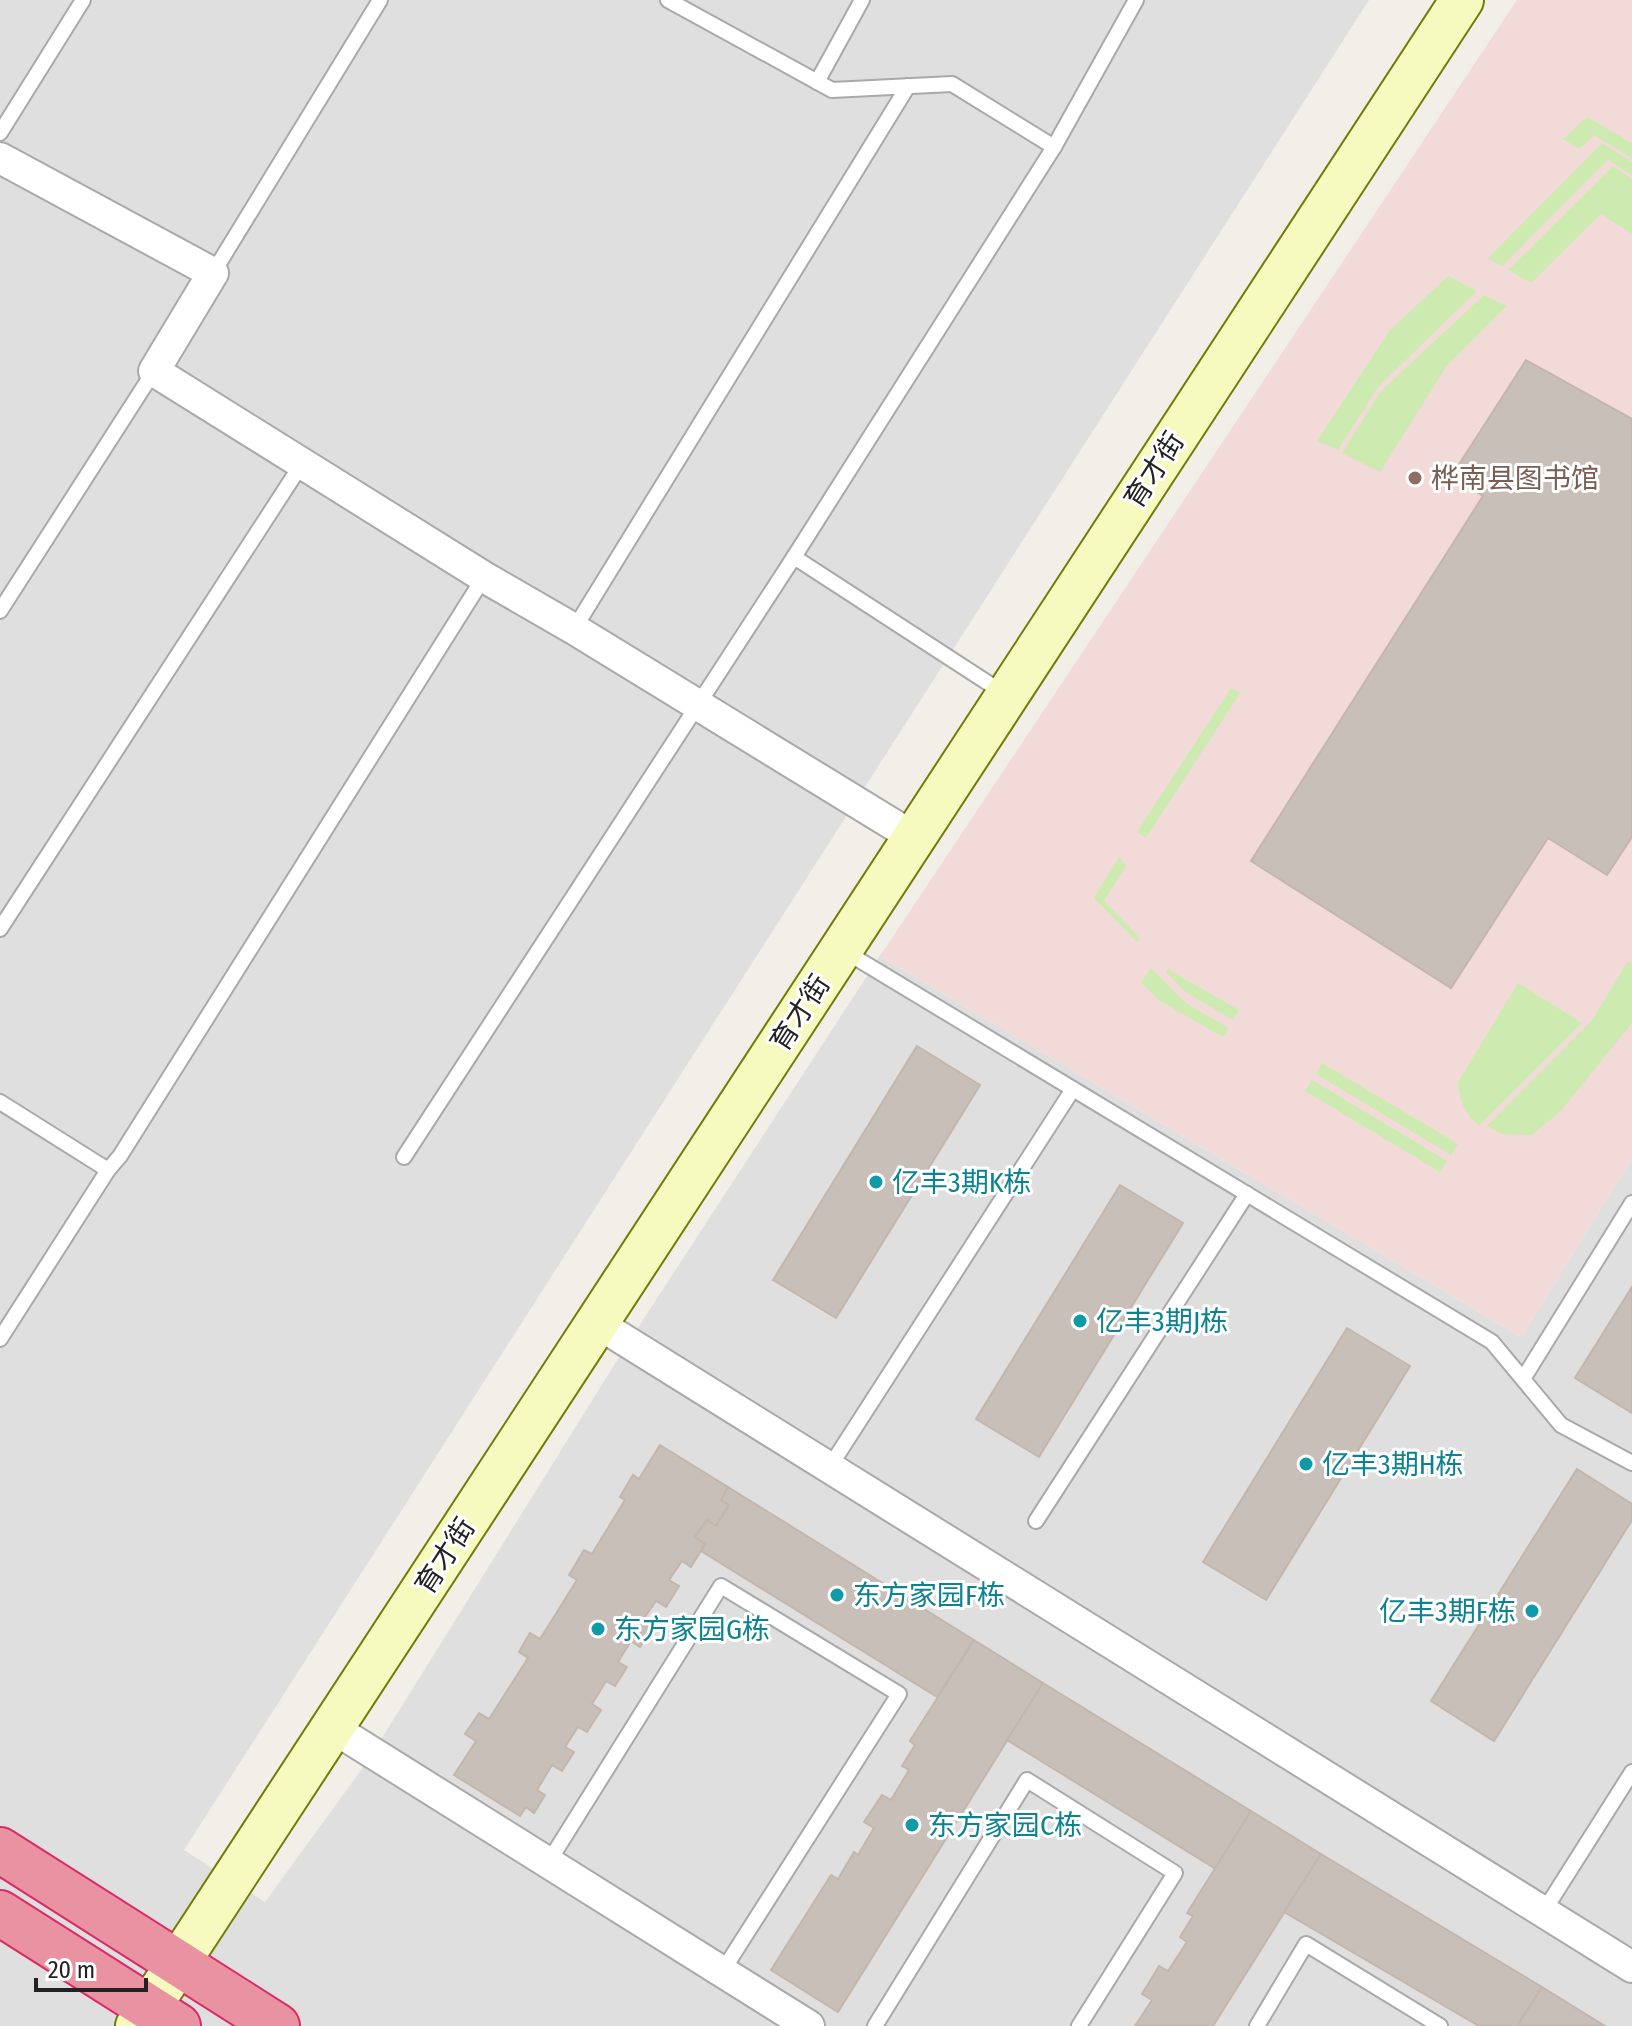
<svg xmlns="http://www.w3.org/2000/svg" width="1632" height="2026" viewBox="0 0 1632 2026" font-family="'Fira Sans Condensed','Noto Sans SC',sans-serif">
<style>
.residential{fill:#e0dfdf}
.commercial{fill:#f2dad9}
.grass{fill:#cdebb0}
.building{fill:#c7bfb8;stroke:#c4b6ab;stroke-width:2}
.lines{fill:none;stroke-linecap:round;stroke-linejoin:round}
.lane-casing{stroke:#a9a9a9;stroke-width:18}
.street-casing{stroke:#a9a9a9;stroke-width:34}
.secondary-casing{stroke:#707d05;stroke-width:46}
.highway-casing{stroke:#dc2a67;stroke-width:48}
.lane{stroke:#fff;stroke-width:14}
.street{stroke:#fff;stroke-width:30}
.secondary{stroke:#f7fabf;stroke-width:42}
.highway{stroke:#e892a2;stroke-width:44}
.education-dot{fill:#8d6e63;stroke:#fff;stroke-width:3}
.culture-dot{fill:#0f9aa8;stroke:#fff;stroke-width:3}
.labels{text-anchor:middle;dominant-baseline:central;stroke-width:6;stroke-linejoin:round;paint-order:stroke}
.street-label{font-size:28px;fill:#222;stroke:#fff}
.education-label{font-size:28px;fill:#785e54;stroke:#fff;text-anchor:start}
.culture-label{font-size:28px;fill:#0d838f;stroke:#fff;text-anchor:start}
</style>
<rect width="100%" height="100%" fill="#f2efe9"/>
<polygon class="residential" points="0,0 1369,0 184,1850 265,1902 367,1762 626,1346 880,956 1521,1337 1632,1158 1632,2026 0,2026"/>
<polygon class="commercial" points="1517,0 1632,0 1632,1158 1521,1337 880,956"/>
<g class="grass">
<polygon points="1587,117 1632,143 1632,158 1594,135 1579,149 1563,139"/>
<polygon points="1602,143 1632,162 1632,175 1608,160 1502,266 1488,258"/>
<polygon points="1613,166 1632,179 1632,234 1601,214 1531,283 1508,270"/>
<polygon points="1448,276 1477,291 1377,388 1338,450 1317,441 1390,330"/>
<polygon points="1484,295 1507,306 1446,367 1380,472 1342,453 1380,392"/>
<polygon points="1231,688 1240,693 1146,838 1137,832"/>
<polygon points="1119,857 1126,866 1104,901 1140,938 1137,942 1094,898"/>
<polygon points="1628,961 1632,964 1632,1023 1561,1111 1532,1135 1502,1134 1487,1126 1592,1020"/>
<polygon points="1151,968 1187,1004 1229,1028 1223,1037 1158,1000 1141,982"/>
<polygon points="1167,969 1239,1010 1233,1020 1185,992 1166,972"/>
<path d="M1518,983L1582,1023L1479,1126C1464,1114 1460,1101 1458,1082Z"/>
<polygon points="1322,1063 1458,1144 1451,1155 1316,1074"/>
<polygon points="1312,1080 1447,1161 1440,1172 1305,1091"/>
</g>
<g class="building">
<polygon points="1526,360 1632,419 1632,837 1607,875 1548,838 1451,988 1251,861 1483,496 1451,477"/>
<polygon points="917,1046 980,1085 836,1318 773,1280"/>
<polygon points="1120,1185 1183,1223 1039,1457 976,1419"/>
<polygon points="1632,1287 1632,1413 1575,1378"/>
<polygon points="1347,1328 1410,1366 1266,1600 1203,1562"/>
<polygon points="660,1445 728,1487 721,1500 729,1505 716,1526 707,1520 695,1537 705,1544 691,1567 682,1561 669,1580 679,1586 666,1607 656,1601 643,1620 653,1626 640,1647 631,1641 618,1662 627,1667 615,1686 606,1681 592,1704 601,1710 587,1732 578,1727 565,1747 574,1752 562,1771 552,1765 537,1790 545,1795 534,1813 526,1807 520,1816 454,1775 476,1741 465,1734 479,1713 489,1719 528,1658 519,1652 530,1633 540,1639 577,1580 569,1575 584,1550 592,1554 625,1500 620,1497 633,1475 639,1479"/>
<polygon points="1577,1469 1632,1504 1632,1520 1494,1741 1431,1701"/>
<polygon points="728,1487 974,1640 937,1697 701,1551 705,1544 695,1537 707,1520 716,1526 729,1505 721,1500"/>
<polygon points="974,1640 1043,1683 838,2012 771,1970 831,1875 838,1879 854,1852 858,1855 874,1828 864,1822 882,1795 891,1800 909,1770 902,1766 915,1745 910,1741"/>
<polygon points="1043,1683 1251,1811 1216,1869 1007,1740"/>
<polygon points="1251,1811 1321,1854 1213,2026 1135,2026 1152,2000 1142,1994 1159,1966 1168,1971 1187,1942 1180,1937 1193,1916 1187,1913"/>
<polygon points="1321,1854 1542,1987 1517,2026 1479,2026 1284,1912"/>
<polygon points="1542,1987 1605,2026 1517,2026"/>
</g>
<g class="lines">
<g class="lane-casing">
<g id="lane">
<polyline points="668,0 832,90 952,84 1054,147"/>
<polyline points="817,82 862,0"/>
<polyline points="0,133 83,0"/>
<polyline points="213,273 380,0"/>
<polyline points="794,557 1005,694"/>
<polyline points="0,611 154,371"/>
<polyline points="574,629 908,86"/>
<polyline points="0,929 303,462"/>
<polyline points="846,952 1492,1342 1561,1425 1632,1463"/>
<polyline points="0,1102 108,1170 120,1156 484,577"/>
<polyline points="404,1157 794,557 1054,147 1136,0"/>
<polyline points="0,1339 108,1170"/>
<polyline points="1523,1379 1632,1203"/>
<polyline points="829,1468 1073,1089"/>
<polyline points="1036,1521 1247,1194"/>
<polyline points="548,1863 721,1586 899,1694 722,1972"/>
<polyline points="1544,1911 1632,1772"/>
<polyline points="875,2026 1027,1780 1175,1873 1079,2026"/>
<polyline points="1257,2026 1306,1944 1440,2026"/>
</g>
</g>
<g class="street-casing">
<g id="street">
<polyline points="0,158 213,273 154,371 484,577 574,629 915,838"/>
<polyline points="597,1323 1632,1967"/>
<polyline points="333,1728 809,2026"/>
</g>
</g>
<g class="secondary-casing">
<polyline id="secondary" points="137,2026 1462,0"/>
</g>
<g class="highway-casing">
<g id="highway">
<polyline points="0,1850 277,2026"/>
<polyline points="0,1913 178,2026"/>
</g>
</g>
<use href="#lane" class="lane"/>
<use href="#street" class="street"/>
<use href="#secondary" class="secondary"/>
<use href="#highway" class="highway"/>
</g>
<circle class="education-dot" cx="1415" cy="478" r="8"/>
<g class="culture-dot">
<circle cx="876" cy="1182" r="8"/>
<circle cx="1080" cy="1321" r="8"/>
<circle cx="1306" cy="1464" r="8"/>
<circle cx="837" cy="1595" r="8"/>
<circle cx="1532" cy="1611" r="8"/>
<circle cx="598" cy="1629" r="8"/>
<circle cx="912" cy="1825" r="8"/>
</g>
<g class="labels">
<g class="street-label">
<text transform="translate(1154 470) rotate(-57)">育才街</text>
<text transform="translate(800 1013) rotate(-57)">育才街</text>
<text transform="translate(445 1556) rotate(-57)">育才街</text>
</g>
<g class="education-label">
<text x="1431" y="478">桦南县图书馆</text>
</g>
<g class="culture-label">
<text x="892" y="1182">亿丰3期K栋</text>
<text x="1096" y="1321">亿丰3期J栋</text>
<text x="1322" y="1464">亿丰3期H栋</text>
<text x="853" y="1595">东方家园F栋</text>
<text x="1516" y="1611" text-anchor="end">亿丰3期F栋</text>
<text x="614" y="1629">东方家园G栋</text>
<text x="928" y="1825">东方家园C栋</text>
</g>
</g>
<path d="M36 1978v12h110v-12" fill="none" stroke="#222222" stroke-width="4"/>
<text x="48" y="1978" font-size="24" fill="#222222" stroke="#ffffff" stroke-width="6" paint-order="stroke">20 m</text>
</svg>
